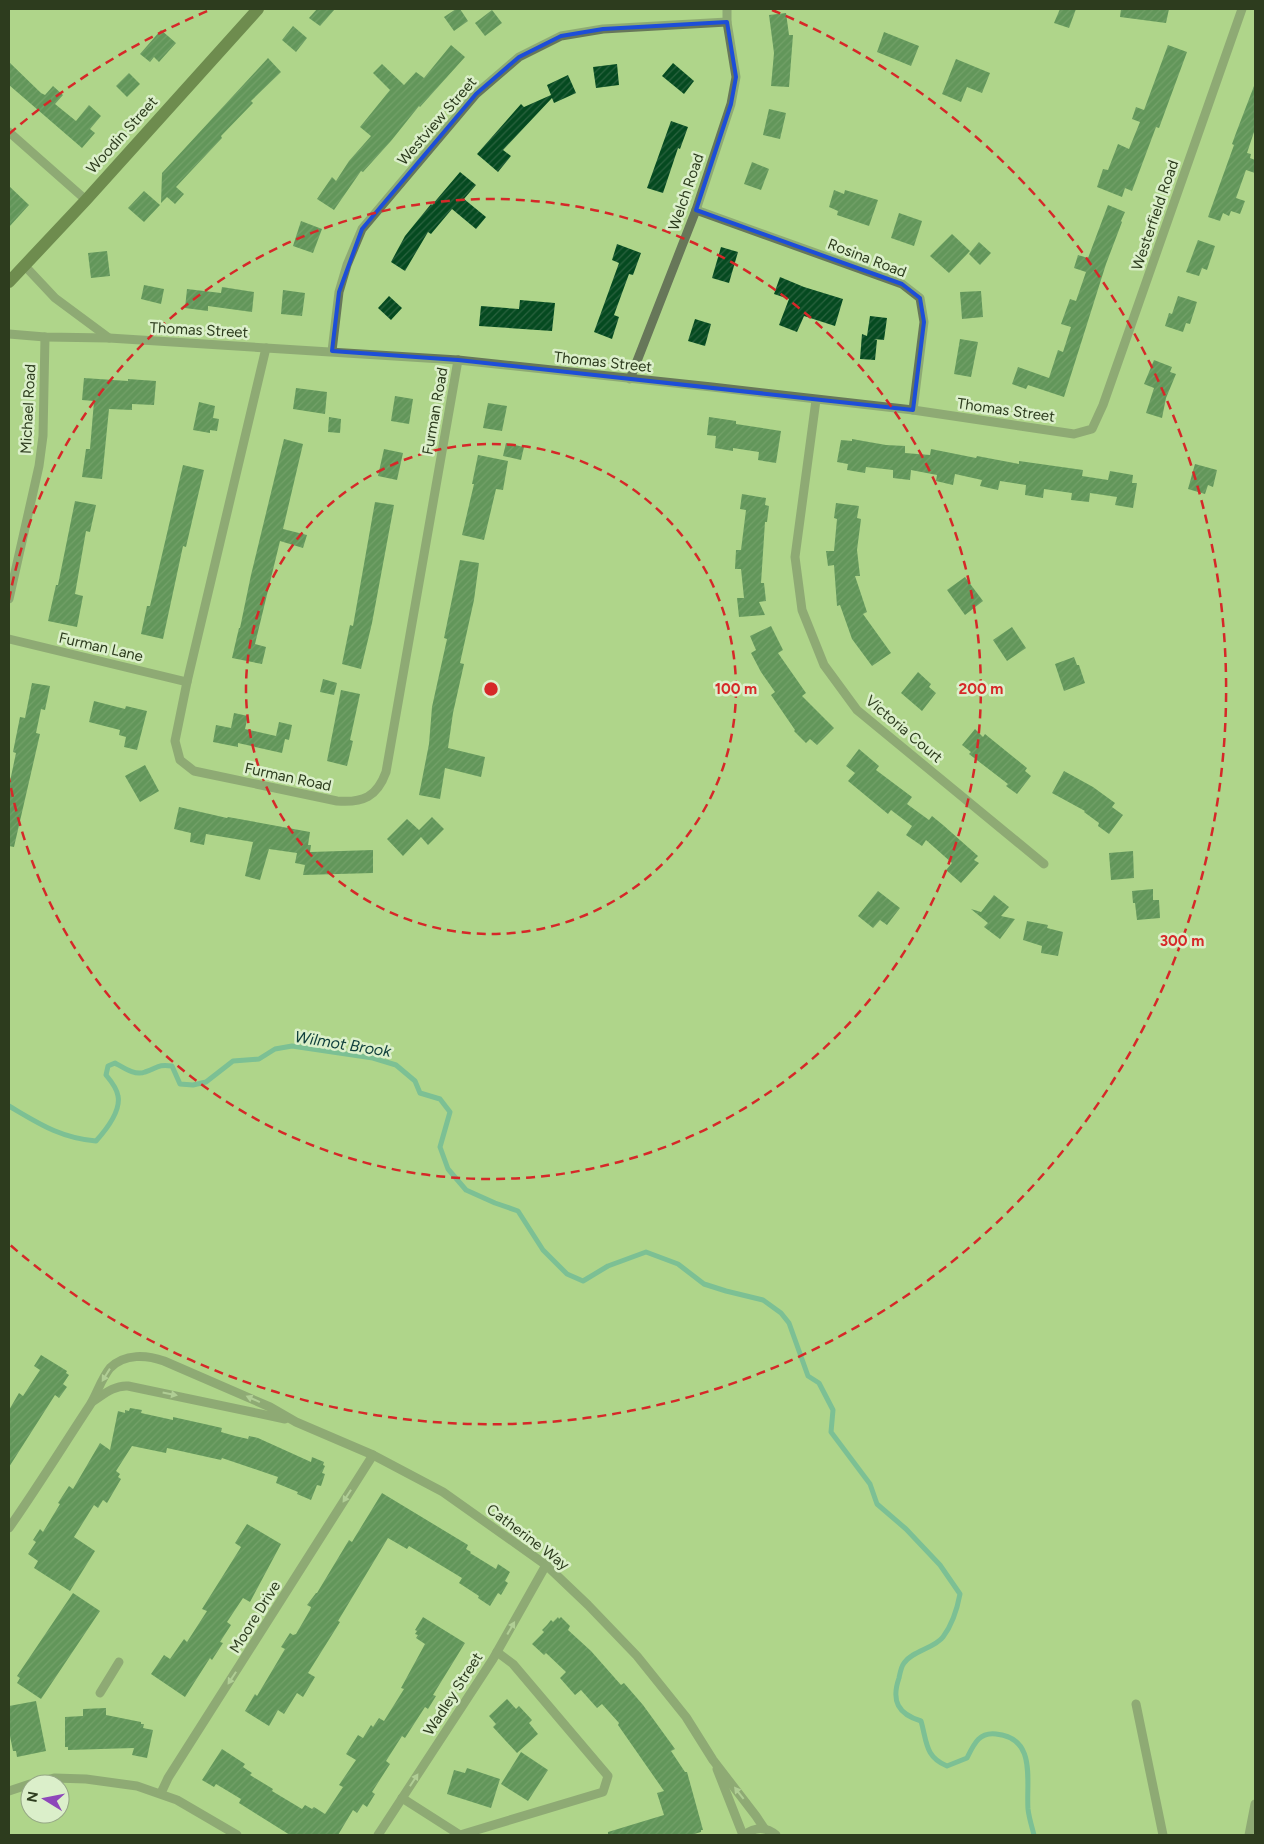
<svg xmlns="http://www.w3.org/2000/svg" width="1264" height="1844" viewBox="0 0 1264 1844" font-family="Figtree,sans-serif">
<style>
.lines{fill:none;stroke-linecap:round;stroke-linejoin:round}
.stream{stroke:#3ea6a1;stroke-width:5}
.building{fill:url(#building-hatch)}
.minor{stroke:#677759;stroke-width:9}
.major{stroke:#203406;stroke-width:12}
.oneway{fill:#b2c5a2}
.marked{fill:none;stroke:#1d4ed8;stroke-width:4;stroke-linejoin:round}
.ring{fill:none;stroke:#d62828;stroke-width:2.5;stroke-dasharray:9 6}
.labels{text-anchor:middle;dominant-baseline:central;stroke-width:5;stroke-linejoin:round;paint-order:stroke}
.street-label{font-size:15px;fill:#2d3c1e;stroke:#dbefca}
.water-label{font-size:16px;font-style:italic;fill:#0e3e3b;stroke:#dbefca}
.centre{fill:#d62828;stroke:#dbefca;stroke-width:2.5}
.ring-label{font-size:15px;text-anchor:middle;font-weight:bold;fill:#d62828;stroke:#dbefca;stroke-width:5;stroke-linejoin:round;paint-order:stroke}
</style>
<defs>
<pattern id="building-hatch" width="6" height="6" patternUnits="userSpaceOnUse" patternTransform="scale(1.25)"><rect width="6" height="6" fill="#054a20"/><path d="M-1 1l2-2M0 6l6-6M5 7l2-2" fill="none" stroke="#2a623f"/></pattern>
</defs>
<rect width="100%" height="100%" fill="#afd58a"/>
<g class="lines">
<path class="stream" d="M9,1106C38,1123 60,1138 96,1141C105,1131 121,1111 118,1096C117,1088 111,1081 106,1075L108,1066L115,1063C124,1068 135,1076 145,1072C158,1068 157,1064 172,1066L180,1084L193,1085L206,1082L233,1061L259,1059L275,1049L292,1046L373,1058L396,1065L415,1081L420,1093L440,1099L450,1112L440,1147L448,1169L466,1190L495,1203L518,1211L543,1250L567,1274L583,1281L608,1266L646,1252L678,1264L704,1284L726,1291L763,1300L781,1313L789,1323L808,1376L819,1383L833,1410L831,1432L870,1484L877,1504L906,1529L940,1565L960,1594C957,1610 952,1625 943,1637C935,1648 912,1651 904,1663C901,1667 900,1673 899,1678C891,1701 898,1714 921,1721C927,1742 925,1757 947,1766L967,1758C974,1744 979,1732 996,1734C1037,1738 1026,1780 1028,1809C1029,1818 1032,1827 1034,1835"/>
</g>
<g class="building">
<polygon points="317,9 335,9 320,26 309,18"/>
<polygon points="456,9 460,9 468,21 454,31 444,17"/>
<polygon points="1060,9 1076,9 1069,28 1054,23"/>
<polygon points="1121,9 1169,9 1166,23 1120,17"/>
<polygon points="492,10 502,23 485,36 475,23"/>
<polygon points="786,13 789,35 793,35 789,87 771,86 774,53 769,15"/>
<polygon points="293,26 307,38 296,52 282,40"/>
<polygon points="161,30 176,43 159,62 154,57 150,62 140,54"/>
<polygon points="884,32 919,46 911,66 877,52"/>
<polygon points="451,45 465,57 420,107 419,106 391,141 363,172 361,171 334,210 317,199 332,177 336,181 349,161 371,136 360,127 390,90 373,73 382,64 404,85 416,72 424,78"/>
<polygon points="1168,45 1187,52 1159,128 1156,127 1132,191 1125,188 1122,197 1097,187 1103,169 1108,170 1118,144 1129,149 1140,122 1132,119 1136,107 1144,110"/>
<polygon points="268,58 281,72 251,101 253,103 221,136 222,138 176,187 184,194 175,204 167,197 161,203 162,173"/>
<polygon points="956,59 990,73 982,93 967,87 961,102 942,94"/>
<polygon points="9,62 41,93 45,95 53,86 63,95 55,104 76,121 89,105 101,116 90,129 95,133 82,148 9,85"/>
<polygon points="673,63 694,81 684,94 662,76"/>
<polygon points="617,64 619,85 596,88 593,67"/>
<polygon points="129,73 140,84 127,97 116,86"/>
<polygon points="568,75 576,93 554,103 552,98 503,150 511,156 498,172 477,154 521,104 524,107 551,95 547,85"/>
<polygon points="1254,86 1255,129 1247,153 1251,154 1250,158 1255,160 1255,173 1246,170 1236,198 1245,201 1240,214 1231,211 1229,216 1223,213 1220,221 1208,217 1234,145 1232,144 1236,133"/>
<polygon points="769,109 786,113 780,139 763,135"/>
<polygon points="671,121 688,127 680,149 678,148 663,193 647,188"/>
<polygon points="752,162 769,169 761,190 744,184"/>
<polygon points="460,172 476,185 464,199 486,217 476,229 452,209 431,234 428,232 405,271 391,262 405,236 431,204 432,205"/>
<polygon points="9,186 29,205 9,227"/>
<polygon points="834,190 844,194 845,190 878,200 869,226 837,215 838,211 829,207"/>
<polygon points="144,191 160,205 144,222 128,208"/>
<polygon points="1108,205 1125,212 1121,221 1122,222 1106,264 1064,397 1028,385 1026,389 1012,384 1018,367 1049,378 1058,350 1063,352 1071,327 1061,324 1070,299 1076,301 1086,272 1074,268 1078,255 1088,258"/>
<polygon points="899,213 922,221 914,246 891,238"/>
<polygon points="301,221 322,229 313,253 293,246"/>
<polygon points="952,234 970,251 949,273 930,256"/>
<polygon points="1198,240 1215,246 1207,270 1202,268 1199,276 1186,272"/>
<polygon points="979,242 991,253 980,265 969,254"/>
<polygon points="617,244 641,253 633,275 629,274 614,315 619,317 612,339 594,332 619,263 612,260"/>
<polygon points="721,247 738,252 729,283 712,278"/>
<polygon points="107,251 110,276 91,278 88,253"/>
<polygon points="780,277 804,287 843,299 835,326 804,316 797,332 779,325 789,299 774,294"/>
<polygon points="144,285 164,289 161,304 141,299"/>
<polygon points="222,287 254,292 252,312 208,306 208,311 185,308 187,289 221,293"/>
<polygon points="283,290 305,293 302,316 281,314"/>
<polygon points="981,291 983,317 962,319 960,292"/>
<polygon points="389,296 402,308 391,320 378,308"/>
<polygon points="1178,296 1197,302 1190,324 1186,323 1183,332 1165,326 1169,313 1172,314"/>
<polygon points="520,300 555,303 552,331 479,326 481,306 519,309"/>
<polygon points="870,316 887,318 884,340 874,339 877,340 875,360 860,359 862,334 867,336"/>
<polygon points="695,319 711,324 705,346 688,341"/>
<polygon points="960,339 978,342 971,377 954,374"/>
<polygon points="1154,360 1172,367 1170,372 1176,374 1166,398 1162,418 1146,413 1154,388 1144,384"/>
<polygon points="84,378 128,381 128,379 156,381 154,405 132,404 132,410 109,409 102,479 82,477 86,449 90,449 94,401 82,400"/>
<polygon points="296,388 327,392 325,414 293,409"/>
<polygon points="395,396 413,399 409,424 391,421"/>
<polygon points="199,402 215,406 213,418 219,419 217,431 210,430 210,433 193,430"/>
<polygon points="488,403 507,406 502,431 483,428"/>
<polygon points="329,417 341,419 340,433 328,432"/>
<polygon points="709,417 736,421 736,424 781,431 776,463 758,460 759,452 733,448 733,451 715,448 716,436 707,435"/>
<polygon points="284,439 303,444 283,529 307,535 303,548 280,541 255,644 266,647 262,664 232,658 239,628 240,628 251,575"/>
<polygon points="852,439 886,445 905,446 905,453 930,455 931,449 976,458 977,456 1019,464 1019,461 1083,470 1082,476 1108,480 1110,471 1133,475 1132,483 1137,483 1133,508 1115,505 1117,497 1090,493 1089,502 1071,500 1072,493 1044,489 1043,498 1025,495 1026,485 1000,481 998,490 980,486 982,480 955,474 953,485 936,481 937,475 911,470 910,480 893,478 893,470 866,467 865,473 847,470 848,464 837,462 841,440 852,441"/>
<polygon points="506,443 524,447 521,460 503,456"/>
<polygon points="384,449 403,453 397,480 378,476"/>
<polygon points="478,455 508,461 503,490 496,489 484,540 462,535 474,484 472,484"/>
<polygon points="1195,464 1217,470 1213,487 1208,485 1205,494 1188,489"/>
<polygon points="183,465 204,470 186,547 183,546 163,639 141,634 147,606 150,606"/>
<polygon points="742,494 766,498 765,505 769,506 767,522 765,522 761,583 764,583 766,601 759,602 765,615 739,617 737,598 744,598 741,569 735,569 736,550 741,550 746,510 740,509"/>
<polygon points="75,501 96,505 90,532 86,531 75,594 83,596 77,627 48,621 56,585 58,585"/>
<polygon points="375,502 394,505 372,623 361,669 342,664 350,625 353,626"/>
<polygon points="836,503 859,506 857,518 861,519 857,550 860,576 855,576 867,612 863,614 891,653 872,666 852,639 840,605 837,606 834,565 828,566 826,551 834,551 837,519 834,518"/>
<polygon points="460,560 479,563 474,600 460,663 464,664 453,713 448,748 485,757 481,777 445,768 440,799 419,795 429,744 432,707 447,639 444,638"/>
<polygon points="965,577 983,601 965,615 947,590"/>
<polygon points="771,626 783,650 778,653 806,693 802,696 834,728 817,745 810,739 806,743 794,731 795,730 771,695 775,692 761,672 751,653 756,650 750,636"/>
<polygon points="1012,627 1026,648 1007,661 993,640"/>
<polygon points="1074,657 1077,665 1079,665 1085,683 1064,691 1055,664"/>
<polygon points="918,672 931,684 929,687 936,693 922,711 901,693"/>
<polygon points="323,679 337,683 334,695 320,692"/>
<polygon points="32,683 50,686 45,710 41,709 36,733 40,734 14,847 9,846 9,786 16,753 13,752 20,717 25,718"/>
<polygon points="341,690 360,694 350,740 353,741 347,766 327,761"/>
<polygon points="94,701 125,709 126,706 147,711 137,750 124,747 126,737 119,735 120,730 89,722"/>
<polygon points="234,713 248,716 245,729 276,736 279,722 292,725 289,740 285,739 282,753 238,743 238,747 213,742 216,725 231,728"/>
<polygon points="975,729 983,737 985,734 1027,768 1025,771 1031,776 1017,794 1006,786 1008,784 969,754 971,752 962,745"/>
<polygon points="859,749 879,766 876,770 912,797 907,804 929,820 932,816 943,825 978,856 974,860 979,863 961,883 946,870 952,863 926,840 922,846 906,835 912,826 891,810 888,814 848,781 855,773 846,766"/>
<polygon points="145,765 159,791 140,802 125,776"/>
<polygon points="1064,771 1093,787 1115,803 1112,807 1123,815 1109,834 1098,826 1099,823 1084,812 1085,811 1052,793"/>
<polygon points="179,807 227,818 228,817 310,832 308,845 311,845 310,852 373,850 373,873 303,875 305,865 295,863 297,853 269,849 260,880 245,876 253,842 206,834 204,845 190,842 191,833 174,829"/>
<polygon points="432,817 444,829 428,845 421,837 403,856 387,839 407,819 419,830"/>
<polygon points="1133,851 1134,878 1111,880 1109,853"/>
<polygon points="1153,889 1153,900 1159,900 1160,918 1137,920 1135,903 1133,903 1132,891"/>
<polygon points="878,891 900,908 887,925 880,920 873,928 858,916"/>
<polygon points="994,895 1009,907 1001,916 1015,919 1000,939 984,927 988,923 971,909 981,912"/>
<polygon points="1027,921 1048,925 1047,928 1063,932 1058,956 1041,953 1042,946 1023,940"/>
<polygon points="41,1355 67,1371 66,1373 69,1375 63,1384 67,1387 59,1398 55,1395 9,1467 9,1410 19,1393 23,1396 40,1370 34,1366"/>
<polygon points="130,1408 142,1410 141,1413 173,1420 173,1417 209,1425 222,1428 221,1432 235,1436 248,1439 249,1436 258,1438 311,1462 312,1457 324,1462 323,1465 325,1466 322,1473 325,1474 321,1486 317,1485 311,1500 297,1494 298,1492 276,1483 278,1477 222,1458 221,1460 167,1448 166,1453 132,1446 116,1471 120,1474 118,1477 121,1479 107,1503 103,1500 98,1508 94,1505 74,1537 95,1551 70,1591 34,1568 38,1561 28,1554 36,1542 33,1540 40,1529 43,1532 60,1504 58,1503 69,1486 73,1489 100,1443 110,1450 118,1411 125,1413 125,1410 129,1411"/>
<polygon points="382,1493 468,1545 466,1549 471,1552 470,1553 496,1569 498,1564 510,1572 505,1581 508,1583 501,1595 498,1593 490,1606 478,1598 479,1596 459,1583 462,1578 409,1546 407,1549 388,1538 338,1621 340,1622 308,1673 315,1677 303,1697 297,1693 284,1714 278,1710 269,1726 245,1711 255,1694 257,1696 285,1649 281,1647 290,1633 293,1635 296,1634 310,1610 311,1607 307,1605 316,1593 317,1593 349,1540 352,1542 355,1537"/>
<polygon points="247,1524 281,1544 250,1602 243,1598 227,1622 231,1625 220,1642 223,1643 212,1660 210,1658 185,1697 151,1674 164,1655 170,1659 184,1639 187,1642 207,1611 202,1609 241,1547 235,1543"/>
<polygon points="73,1593 100,1611 41,1699 17,1683 20,1678 17,1676"/>
<polygon points="423,1617 465,1643 433,1695 436,1696 428,1709 425,1707 405,1738 402,1736 386,1761 390,1764 372,1792 375,1794 367,1807 363,1804 357,1813 353,1810 338,1835 290,1835 239,1803 241,1799 216,1784 214,1787 202,1780 222,1749 245,1764 243,1767 252,1773 250,1775 273,1789 272,1791 302,1809 305,1805 312,1809 314,1807 325,1814 343,1787 339,1785 356,1760 346,1754 358,1735 363,1738 371,1725 373,1727 379,1718 384,1721 404,1689 401,1688 425,1644 416,1638 418,1635 415,1634 417,1631 415,1630"/>
<polygon points="558,1617 559,1619 561,1617 570,1626 568,1630 591,1651 621,1685 624,1683 643,1705 675,1749 671,1751 685,1772 687,1772 703,1830 701,1830 701,1832 691,1835 608,1835 608,1832 664,1815 657,1793 664,1791 618,1725 619,1723 602,1704 597,1708 581,1690 575,1695 560,1678 566,1672 546,1653 544,1655 532,1644 544,1632 542,1630 547,1625 551,1620 553,1622"/>
<polygon points="507,1699 516,1709 519,1706 532,1720 529,1723 538,1734 517,1753 493,1727 496,1724 489,1716"/>
<polygon points="36,1701 46,1751 17,1757 16,1751 13,1751 9,1731 9,1706"/>
<polygon points="106,1708 106,1715 141,1722 141,1724 144,1724 143,1728 153,1730 147,1758 132,1755 134,1748 68,1750 68,1747 65,1747 65,1717 83,1716 83,1709"/>
<polygon points="521,1752 548,1770 528,1801 501,1784"/>
<polygon points="467,1768 500,1779 491,1808 447,1794 454,1770 465,1773"/>
</g>
<g class="lines">
<g class="minor">
<polyline points="9,132 86,200"/>
<polyline points="696,210 902,284 920,298 924,322 913,410"/>
<polyline points="24,265 55,298 109,338"/>
<polyline points="9,334 45,337 109,338 458,360 712,387 913,410 1074,434 1092,429 1103,405 1242,9"/>
<path d="M266,348L187,682L175,741L180,760L194,771L337,801C363,803 377,797 386,772L458,360"/>
<polyline points="332,351 339,292 347,265 362,229 476,94 519,57 561,36 603,29 727,22"/>
<polyline points="630,379 696,210 731,104 736,77 727,22 727,9"/>
<polyline points="816,400 795,557 802,610 824,665 857,710 1044,864"/>
<polyline points="9,599 39,466 43,436 45,337"/>
<polyline points="9,639 187,682"/>
<path d="M92,1402C103,1395 114,1385 128,1386L285,1419"/>
<path d="M9,1528C37,1488 63,1446 90,1405C97,1394 101,1379 110,1368C125,1353 147,1355 164,1361L270,1407L296,1422L373,1455L443,1492L546,1565L588,1605L637,1656L686,1717L713,1760L756,1816L764,1828"/>
<polyline points="100,1693 119,1662"/>
<polyline points="1136,1704 1163,1835"/>
<polyline points="717,1769 743,1835"/>
<polyline points="31,1784 54,1778 86,1779 137,1786 177,1800 237,1835"/>
<polyline points="9,1791 30,1784"/>
<polyline points="161,1793 168,1778 373,1455"/>
<polyline points="402,1798 460,1835 603,1792 608,1776 513,1664 497,1652"/>
<polyline points="378,1835 493,1659 546,1565"/>
<path d="M744,1835C755,1827 765,1826 776,1835"/>
<polyline points="1249,1835 1255,1804"/>
</g>
<polyline class="major" points="9,282 86,200 258,9"/>
</g>
<defs><path id="oneway-solid" d="M-6-.8H1V-3.2L6.5 0L1 3.2V.8H-6Z" transform="scale(1.25)"/></defs>
<g class="oneway">
<use href="#oneway-solid" transform="translate(106 1375) rotate(122)"/>
<use href="#oneway-solid" transform="translate(170 1394) rotate(11)"/>
<use href="#oneway-solid" transform="translate(253 1399) rotate(-156)"/>
<use href="#oneway-solid" transform="translate(347 1496) rotate(123)"/>
<use href="#oneway-solid" transform="translate(511 1628) rotate(-60)"/>
<use href="#oneway-solid" transform="translate(232 1678) rotate(123)"/>
<use href="#oneway-solid" transform="translate(414 1780) rotate(-57)"/>
<use href="#oneway-solid" transform="translate(739 1793) rotate(-128)"/>
</g>
<path d="M0 0H1264V1844H0ZM727,22L736,77L731,104L696,210L902,284L920,298L924,322L913,410L458,360L332,351L339,292L362,229L476,94L519,57L561,36L603,29Z" fill="#afd58a" fill-opacity=".55" fill-rule="evenodd"/>
<path class="marked" d="M727,22L736,77L731,104L696,210L902,284L920,298L924,322L913,410L458,360L332,351L339,292L362,229L476,94L519,57L561,36L603,29Z"/>
<g class="ring">
<circle cx="491" cy="689" r="245"/>
<path d="M9 600A490 490 0 1 1 9 778"/>
<path d="M9 134A735 735 0 0 1 210 10M772 10A735 735 0 1 1 9 1244"/>
</g>
<g class="labels">
<g class="street-label">
<text transform="translate(437 121) rotate(-49)">Westview Street</text>
<text transform="translate(122 135) rotate(-48)">Woodin Street</text>
<text transform="translate(686 192) rotate(-71)">Welch Road</text>
<text transform="translate(1155 215) rotate(-71)">Westerfield Road</text>
<text transform="translate(867 258) rotate(21)">Rosina Road</text>
<text transform="translate(199 330) rotate(3)">Thomas Street</text>
<text transform="translate(603 362) rotate(6)">Thomas Street</text>
<text transform="translate(28 409) rotate(-87)">Michael Road</text>
<text transform="translate(1006 410) rotate(8)">Thomas Street</text>
<text transform="translate(435 411) rotate(-80)">Furman Road</text>
<text transform="translate(101 647) rotate(13)">Furman Lane</text>
<text transform="translate(904 729) rotate(40)">Victoria Court</text>
<text transform="translate(288 777) rotate(12)">Furman Road</text>
<text transform="translate(528 1537) rotate(37)">Catherine Way</text>
<text transform="translate(255 1617) rotate(-58)">Moore Drive</text>
<text transform="translate(453 1694) rotate(-57)">Wadley Street</text>
</g>
<g class="water-label">
<text transform="translate(343 1044) rotate(9)">Wilmot Brook</text>
</g>
</g>
<circle cx="491" cy="689" r="8" class="centre"/>
<g class="ring-label">
<text x="736" y="694">100 m</text>
<text x="981" y="694">200 m</text>
<text x="1182" y="946">300 m</text>
</g>
<rect width="1264" height="1844" fill="none" stroke="#2d3c1e" stroke-width="20"/>
<g transform="translate(45 1799) rotate(280)"><circle r="24" fill="#dbefca" stroke="#95a785"/>
<path d="M0-4L9 19L0 12L-9 19Z" fill="#8e47ba"/>
<text y="-8" font-size="14" font-weight="bold" text-anchor="middle" fill="#2d3c1e">N</text>
</g>
</svg>
